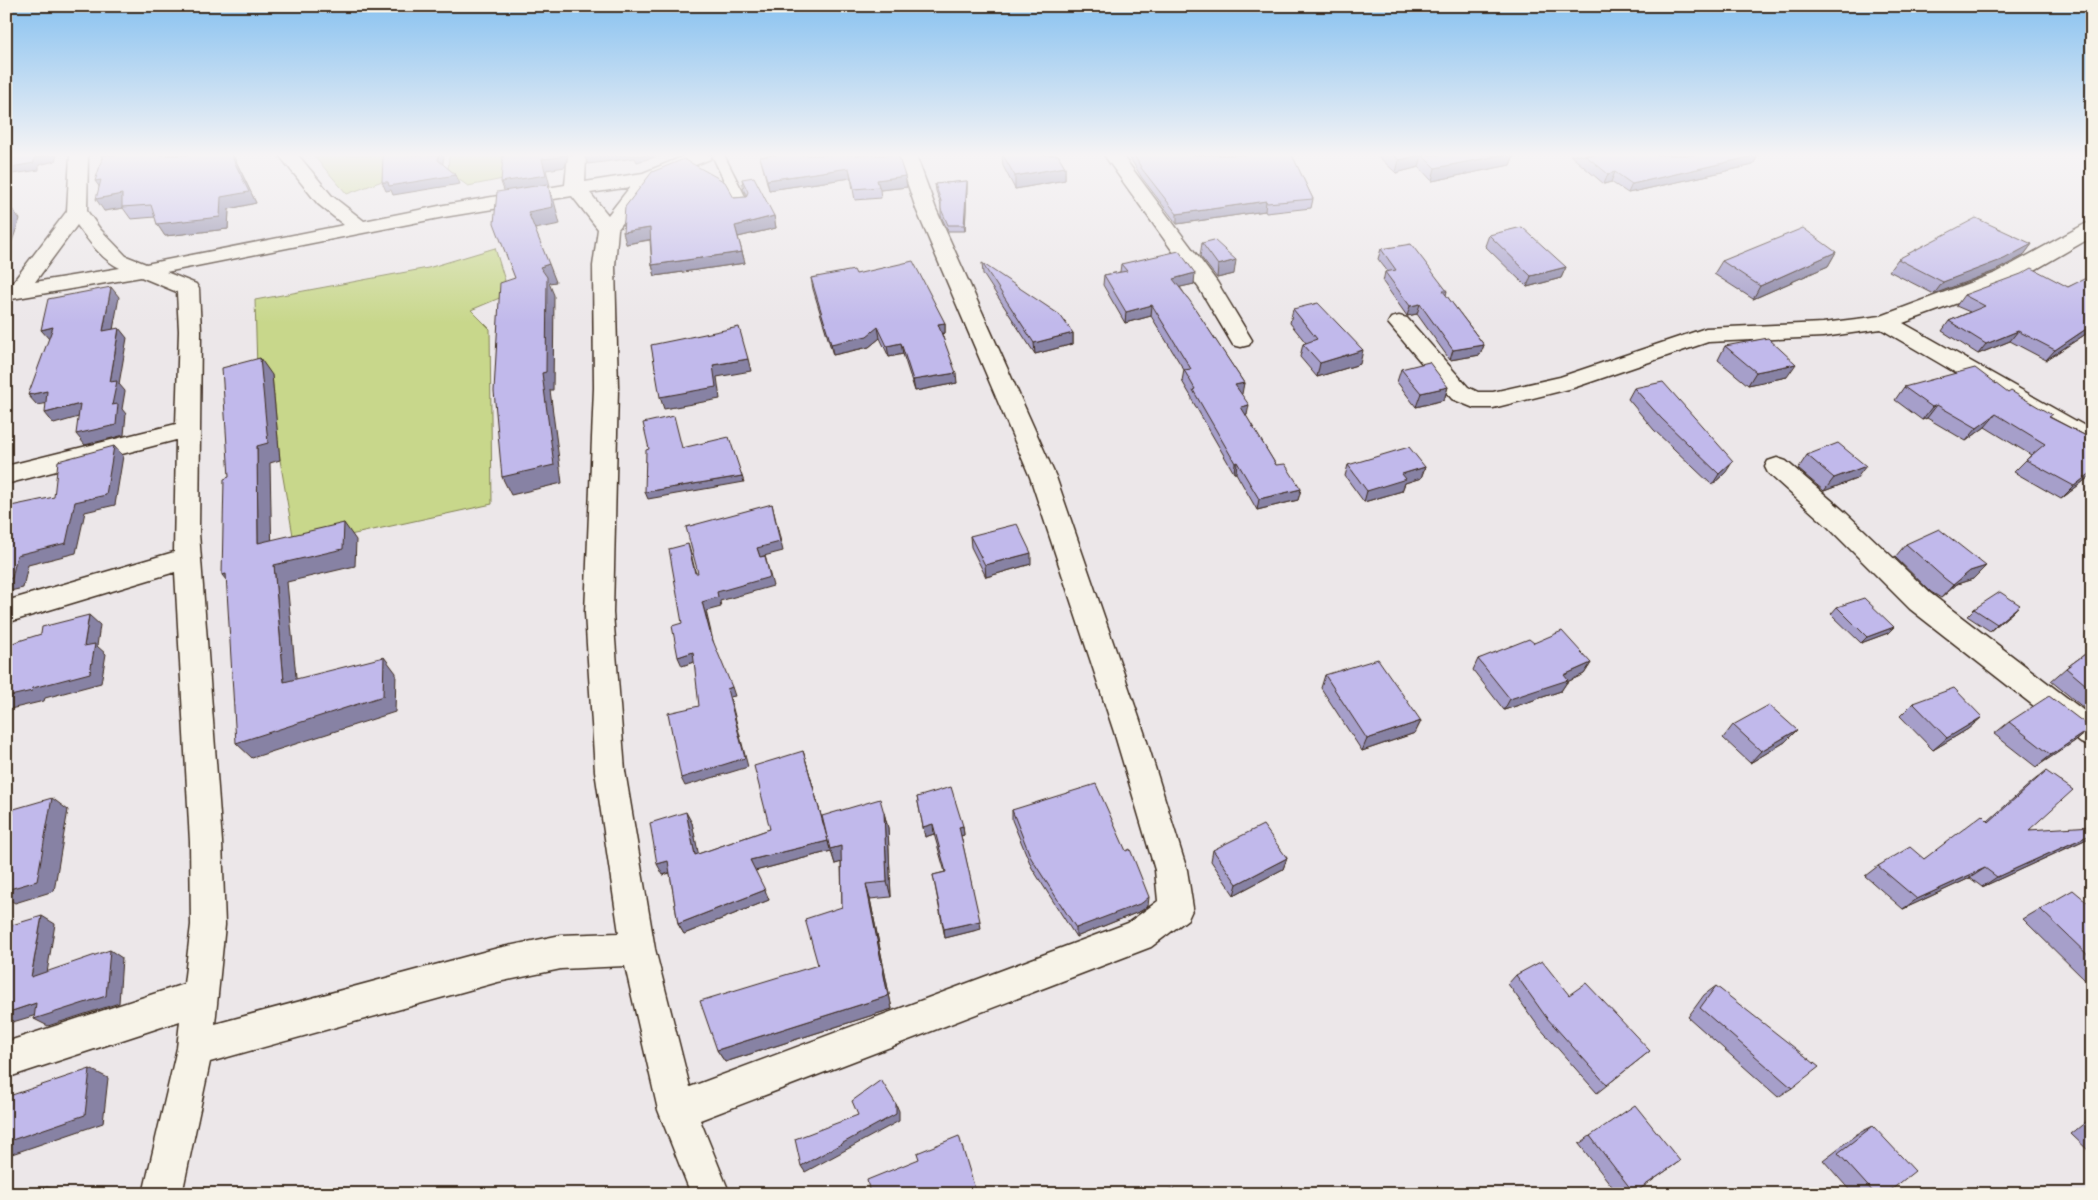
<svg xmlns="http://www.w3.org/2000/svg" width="2098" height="1200" viewBox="0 0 2098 1200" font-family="'Architects Daughter',sans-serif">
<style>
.green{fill:#c8d78b;stroke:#828054}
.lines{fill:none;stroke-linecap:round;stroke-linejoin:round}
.service-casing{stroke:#3b2a1e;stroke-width:3}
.minor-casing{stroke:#3b2a1e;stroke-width:3}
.service{fill:#f7f3e8;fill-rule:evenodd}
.minor{fill:#f7f3e8;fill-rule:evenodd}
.wall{fill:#a69fca;stroke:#3b2a1e}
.shaded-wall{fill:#8782a4;stroke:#3b2a1e}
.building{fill:#c1b9eb;stroke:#3b2a1e}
</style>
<rect width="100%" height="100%" fill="#ece7e9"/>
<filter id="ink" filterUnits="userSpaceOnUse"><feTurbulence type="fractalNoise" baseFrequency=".02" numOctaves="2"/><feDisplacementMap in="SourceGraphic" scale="10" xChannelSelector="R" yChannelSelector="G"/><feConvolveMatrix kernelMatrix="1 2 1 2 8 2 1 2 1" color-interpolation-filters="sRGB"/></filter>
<g filter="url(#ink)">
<g class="green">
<polygon points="313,155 383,155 393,177 347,194"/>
<polygon points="449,155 534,155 503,179 468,186 448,172"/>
<polygon points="495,248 509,294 471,310 490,329 492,504 295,547 280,460 272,375 257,369 255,300 428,268"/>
</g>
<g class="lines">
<g class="service-casing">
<polygon id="service" points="712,155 724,155 749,204 747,207 737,207 735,204"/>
</g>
<g class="minor-casing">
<g id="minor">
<path d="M70,155H88L87,211L100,229L126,256L146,264L344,225L318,204L279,155H298L332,196L364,221L444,205L565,185L568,155H586L585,182L643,173L687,155H712L710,159L654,182L618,229L615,266L618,388L613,613L625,771L655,949L690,1087L1128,923L1158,901L1155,870L1114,732L1030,477L916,209L898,155H916L936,209L1056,477L1144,732L1187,870L1193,908L1188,919L1151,947L700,1120L730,1194H691L658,1110L625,966L561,969L498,982L210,1062L182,1194H143L177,1048L180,1021L6,1078V1042L184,984L191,925L190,842L175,572L6,623V601L174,552L176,440L6,484V466L176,424L179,331L177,292L141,277L6,300V286H10L67,211ZM630,187L608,215L590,193ZM572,196L598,229L593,266L594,388L585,613L595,771L619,933L561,935L498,948L215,1024L225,925L222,842L199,533L201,331L199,289L196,284L166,272L444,217ZM77,225C88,240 102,260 120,268L35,282Z"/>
<polygon points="1104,155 1122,155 1217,282 1252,340 1249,345 1241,347 1233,345 1199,288"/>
<polygon points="2092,222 2092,237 2012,283 1903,323 2092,430 2092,449 2083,447 1881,329 1823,337 1708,342 1573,388 1493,408 1474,408 1452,399 1388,323 1391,318 1399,316 1407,318 1468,387 1478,392 1493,392 1560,377 1706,328 1823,323 1881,316 1996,273 2085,224"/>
<polygon points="1777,458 1786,461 1845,512 1930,593 2092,717 2092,747 2081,743 1910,609 1827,526 1768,473 1765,467 1768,461"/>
</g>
</g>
<use href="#service" class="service"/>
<use href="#minor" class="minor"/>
</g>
<g class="wall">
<polygon points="102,155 233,155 256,203 229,209 228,229 165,236 157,224 155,217 131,219 123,208 104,211 99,187"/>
<polygon points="775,155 907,187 880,190 881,198 855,200 851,178 769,190 760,157"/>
<polygon points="1002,155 1058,155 1065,167 1065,180 1015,189 1003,166"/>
<polygon points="1128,155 1292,155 1313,199 1311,208 1266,213 1265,211 1177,224 1142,178"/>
<polygon points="1377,155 1514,155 1510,165 1432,181 1419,167 1396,173"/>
<polygon points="1570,155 1758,155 1753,165 1628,193 1611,182 1604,184"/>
<polygon points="742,179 774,216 776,228 738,237 745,263 655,276 652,265 650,240 626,244 734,198 746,197 747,195 744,191"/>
<polygon points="967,181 967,188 965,231 948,231 941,216 941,205 936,191 935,184"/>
<polygon points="1489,235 1566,267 1561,278 1527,287 1485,246"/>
<polygon points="1202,243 1234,274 1217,278 1200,256"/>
<polygon points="2032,244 2023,256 1995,271 1934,294 1889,271 1898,259"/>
<polygon points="1381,249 1447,291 1446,295 1484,345 1480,355 1450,360 1417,314 1407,316 1383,282 1385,272 1388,272 1378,259"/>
<polygon points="1836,252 1828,266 1753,299 1714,274 1722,261"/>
<polygon points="982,263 1073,333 1073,344 1035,354 983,274"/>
<polygon points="1121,264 1194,284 1180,287 1244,383 1241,394 1247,415 1246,416 1276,465 1301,489 1298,500 1257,510 1236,473 1234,473 1192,400 1192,398 1182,381 1184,370 1151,316 1125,323 1103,285 1104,275 1120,272"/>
<polygon points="856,274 945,323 945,333 942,334 957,383 915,391 903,354 889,357 880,338 869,347 833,355 813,289 811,278"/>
<polygon points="2092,277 2092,330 2046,360 2010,341 1978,354 1942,331 1949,321 1970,312 1956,306 1964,295 2068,287"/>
<polygon points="1293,309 1360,364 1317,377 1300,357 1303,344 1306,343 1290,323"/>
<polygon points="1725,346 1787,377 1748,385 1718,360"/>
<polygon points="1401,369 1448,387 1444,400 1416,407 1397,382"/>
<polygon points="1904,387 2008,393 2050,417 2092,439 2092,479 2089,477 2061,499 2014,472 2031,455 1985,427 1966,441 1927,418 1922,420 1895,400"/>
<polygon points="1634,388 1726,472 1712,485 1654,430 1628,399"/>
<polygon points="1807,455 1856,479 1824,491 1798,469"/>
<polygon points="1348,465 1425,467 1421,478 1405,483 1402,491 1364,502 1345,476"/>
<polygon points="970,536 1031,564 986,577 971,547"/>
<polygon points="1906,544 1973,579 1957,584 1941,598 1931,592 1895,557"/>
<polygon points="1837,607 1894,627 1888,633 1861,643 1831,614"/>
<polygon points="1974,609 2013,612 1990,631 1967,616"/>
<polygon points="1534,643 1591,663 1584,674 1567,682 1561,691 1504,710 1473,670 1478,659"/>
<polygon points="2092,649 2092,703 2085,709 2051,681 2066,668"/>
<polygon points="1325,675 1421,721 1415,733 1362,751 1321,688"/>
<polygon points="1913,703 1982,717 1968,729 1933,750 1900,716"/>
<polygon points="2009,722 2091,728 2075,741 2036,767 1994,734"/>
<polygon points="1733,725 1785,742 1750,763 1723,738"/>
<polygon points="803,751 826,834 884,813 888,828 891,897 870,899 892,1009 725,1062 717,1050 818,965 842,907 841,862 835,864 831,851 755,871 769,900 684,934 678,924 670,873 663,875 692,823 698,854 770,829"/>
<polygon points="2046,771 2029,830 2089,838 1982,887 1970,878 1903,909 1865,876 1878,866 1924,859 1988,821 2032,782"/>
<polygon points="917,797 963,826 964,835 961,836 981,929 945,938 933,875 945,872 934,834 925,837"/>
<polygon points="1012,810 1126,851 1148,906 1141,911 1076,937 1032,868 1012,820"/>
<polygon points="1213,850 1287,858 1283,869 1234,895 1211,861"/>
<polygon points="2092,906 2092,983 2089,984 2023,919 2040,909"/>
<polygon points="1516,975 1569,995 1650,1051 1597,1093 1538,1026 1508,984"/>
<polygon points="1716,986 1792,1088 1778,1097 1688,1017 1704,995"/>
<polygon points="2092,1117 2092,1154 2071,1134"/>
<polygon points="1873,1126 1886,1194 1853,1194 1823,1160 1857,1134"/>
<polygon points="1590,1136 1680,1161 1633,1194 1618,1194 1579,1144"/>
</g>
<g class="shaded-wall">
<polygon points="50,155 57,155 55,161 39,165 39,170 6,175 6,168 34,158"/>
<polygon points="231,155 233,155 256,203 229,209 228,229 165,236 157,224 221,197"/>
<polygon points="439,155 443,155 444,156 442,169 438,160"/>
<polygon points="562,155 568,155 565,167 546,170 550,186 548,186 554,201 560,224 535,229 505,193 501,182 542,159"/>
<polygon points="584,155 662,155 637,162 635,158 588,164"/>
<polygon points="1422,155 1419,167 1396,173 1399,160"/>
<polygon points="1502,155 1514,155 1510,165 1432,181 1435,168"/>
<polygon points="1758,155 1753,165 1628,193 1632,184"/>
<polygon points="1065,167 1065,180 1015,189 1015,176"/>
<polygon points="849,168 851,178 769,190 767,180"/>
<polygon points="1615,172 1611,182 1604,184 1608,174"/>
<polygon points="456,175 460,184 393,195 391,190 386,191 382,182"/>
<polygon points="905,176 907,187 880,190 877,180"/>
<polygon points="101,180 104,193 95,181"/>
<polygon points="967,181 967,188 965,231 964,225"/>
<polygon points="122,194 123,208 104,211 96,199"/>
<polygon points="1266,201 1265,211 1177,224 1177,214"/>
<polygon points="12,209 20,219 6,258 6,224"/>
<polygon points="774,216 776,228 738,237 735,226"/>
<polygon points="650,228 653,239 626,244 623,232"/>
<polygon points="2032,244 2023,256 1995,271 1934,294 1943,282"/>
<polygon points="742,252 745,263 655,276 652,265"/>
<polygon points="1836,252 1828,266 1753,299 1760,286"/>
<polygon points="1236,260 1234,274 1217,278 1218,265"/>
<polygon points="549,264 556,282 549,283 554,295 553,390 550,390 562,483 511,495 502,477 542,373 540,267"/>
<polygon points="1566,267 1561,278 1527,287 1531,276"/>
<polygon points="1195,273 1194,284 1172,289 1173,279"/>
<polygon points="111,287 119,297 111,341 103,331"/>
<polygon points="1420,304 1417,314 1407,316 1410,306"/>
<polygon points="1152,305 1151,316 1125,323 1126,312"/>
<polygon points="945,323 945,333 939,334 938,324"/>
<polygon points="2092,325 2092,330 2046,360 2055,350"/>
<polygon points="53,327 50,340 41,330"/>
<polygon points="878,327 880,338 869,347 833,355 831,344"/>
<polygon points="119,328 127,338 119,384 125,391 122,409 126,414 124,435 85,445 76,434 112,405 110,382"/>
<polygon points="2018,331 2010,341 1978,354 1986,344"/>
<polygon points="1073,333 1073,344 1035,354 1034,343"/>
<polygon points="901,343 903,354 889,357 887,346"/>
<polygon points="1484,345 1480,355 1450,360 1453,350"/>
<polygon points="1363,350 1360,364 1317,377 1320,363"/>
<polygon points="260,358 272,375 280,460 270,463 272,560 258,543 257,446"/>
<polygon points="748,359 751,371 717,377 720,399 664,409 660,397 713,365"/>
<polygon points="1796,364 1787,377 1748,385 1756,372"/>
<polygon points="956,373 957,383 915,391 913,380"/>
<polygon points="1244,383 1242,394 1234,396 1235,385"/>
<polygon points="1448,387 1444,400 1416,407 1421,393"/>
<polygon points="47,391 56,402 37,405 28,395"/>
<polygon points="80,404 89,414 54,424 45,413"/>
<polygon points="1249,405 1247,415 1239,417 1241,407"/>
<polygon points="1937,405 1927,418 1922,420 1932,407"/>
<polygon points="1996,414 1985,427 1966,441 1977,428"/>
<polygon points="114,446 123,456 115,505 85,512 76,553 28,565 23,588 6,592 6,579 17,555 75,502"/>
<polygon points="1733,461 1726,472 1712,485 1719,474"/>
<polygon points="1237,462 1236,473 1234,473 1235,463"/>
<polygon points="1866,466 1856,479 1824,491 1834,478"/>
<polygon points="1425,467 1421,478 1405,483 1402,491 1364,502 1367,491 1402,474"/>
<polygon points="2092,472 2092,474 2089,477 2061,499 2074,486"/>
<polygon points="742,476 744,482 648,499 645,492"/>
<polygon points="1301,489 1298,500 1257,510 1259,499"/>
<polygon points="772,504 783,551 760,557 757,548"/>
<polygon points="344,523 356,540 355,566 287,582 298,698 284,682 274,565"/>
<polygon points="688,544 691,554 698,583 695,573"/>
<polygon points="1031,553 1031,564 986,577 985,565"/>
<polygon points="765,556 773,586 720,601 721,607 706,611 714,645 711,636 702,602 717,592"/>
<polygon points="1986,566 1973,579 1957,584 1941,598 1953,585 1970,571"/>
<polygon points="226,574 236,592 222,575"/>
<polygon points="2020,605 2013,612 1990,631 1997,624"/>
<polygon points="89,615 100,625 97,646 106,654 101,683 45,698 44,701 6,710 6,697 33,688 84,646"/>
<polygon points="1894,627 1888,633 1861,643 1867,637"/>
<polygon points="693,652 697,661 682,666 678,657"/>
<polygon points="384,657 396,673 395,712 252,758 236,743"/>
<polygon points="1591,663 1584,674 1567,682 1561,691 1504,710 1510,699"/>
<polygon points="732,687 735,696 730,697 748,767 685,786 681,778 727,689"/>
<polygon points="1982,717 1968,729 1933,750 1947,738"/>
<polygon points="1421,721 1415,733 1362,751 1367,739"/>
<polygon points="2091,728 2075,741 2036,767 2051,755"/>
<polygon points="1797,730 1785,742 1750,763 1761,751"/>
<polygon points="803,751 830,849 841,846 846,861 835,864 831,851 755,871 750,860 828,841"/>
<polygon points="52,798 68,810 54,891 15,903 6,898 6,890"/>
<polygon points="686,812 692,823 701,866 695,855"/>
<polygon points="884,813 888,828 891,897 887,882"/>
<polygon points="933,824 934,834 925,837 923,827"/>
<polygon points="963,826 964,835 960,836 959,827"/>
<polygon points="2092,834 2092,837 2089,838 1982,887 1997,877"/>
<polygon points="1287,858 1283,869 1234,895 1237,884"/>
<polygon points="668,861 674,871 663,875 657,864"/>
<polygon points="1985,868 1970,878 1903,909 1917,899"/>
<polygon points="866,884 870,899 892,1009 725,1062 717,1050 888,996"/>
<polygon points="765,890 769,900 684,934 678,924"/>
<polygon points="1149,897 1148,906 1141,911 1076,937 1076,928"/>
<polygon points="42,916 55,924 45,985 31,977"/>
<polygon points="980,921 981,929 945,938 944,929"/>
<polygon points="110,950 122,958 119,1003 48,1026 34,1019"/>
<polygon points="36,1003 50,1011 6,1024 6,1013"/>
<polygon points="90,1069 108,1078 103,1123 6,1156 6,1142"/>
<polygon points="896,1104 899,1111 899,1121 805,1172 801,1166"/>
<polygon points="47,1187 67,1193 67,1194 46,1194"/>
<polygon points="975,1189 976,1194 963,1194"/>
</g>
<g class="building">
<polygon points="6,155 50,155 34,158 34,163 6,168"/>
<polygon points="102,155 141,155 140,157 147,155 231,155 249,192 221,197 220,217 157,224 151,205 122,207 122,194 96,199 101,180 95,181 102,160"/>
<polygon points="383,155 439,155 438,160 456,175 389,186 388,182 382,182"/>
<polygon points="503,155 562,155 561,157 542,159 546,175 501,182"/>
<polygon points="775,155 898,155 905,176 877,180 879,187 854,189 849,168 767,180 760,157"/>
<polygon points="1003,155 1058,155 1065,167 1015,176"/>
<polygon points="1134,155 1292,155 1313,199 1267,203 1266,201 1177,214 1142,169"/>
<polygon points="1393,155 1422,155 1399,160"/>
<polygon points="1422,155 1502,155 1435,168"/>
<polygon points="1585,155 1758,155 1632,184 1615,172 1608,174"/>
<polygon points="684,159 725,182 734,198 746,197 748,192 742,179 754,177 774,216 735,226 742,252 652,265 650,228 623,232 625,207 652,172"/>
<polygon points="967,181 964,225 948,225 941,209 941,201 935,184"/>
<polygon points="548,184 553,207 528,212 549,264 540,267 547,277 546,372 542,373 554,465 502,477 494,391 500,283 515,278 494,223 497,192"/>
<polygon points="12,209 6,224 6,210"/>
<polygon points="1976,218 2032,244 2004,259 1943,282 1898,259"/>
<polygon points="1522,227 1566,267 1531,276 1489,235"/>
<polygon points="1803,228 1836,252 1760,286 1722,261"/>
<polygon points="1214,240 1236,260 1218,265 1202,243"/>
<polygon points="1411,244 1447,291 1443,291 1484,345 1453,350 1420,304 1410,306 1385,272 1396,270 1381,249"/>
<polygon points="1179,251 1195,273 1173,279 1190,301 1244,383 1235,385 1249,405 1241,407 1276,465 1285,464 1301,489 1259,499 1237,462 1235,463 1193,390 1195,389 1184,370 1191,369 1152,305 1126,312 1104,275 1127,271 1121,264"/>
<polygon points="913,261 945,323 938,324 956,373 913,380 901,343 887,346 878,327 867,336 831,344 811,278 854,270 856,274"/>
<polygon points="982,263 1060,315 1073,333 1034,343"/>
<polygon points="2032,268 2068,287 2090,276 2092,277 2092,325 2055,350 2018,331 1986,344 1949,321 1985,306 1964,295 2021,274"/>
<polygon points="111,287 103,331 119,328 110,382 117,381 112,405 118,404 116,425 76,434 80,404 45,413 47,391 28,395 53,327 41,330 48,299"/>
<polygon points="1318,303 1363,350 1320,363 1303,344 1317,339 1293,309"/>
<polygon points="739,327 748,359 713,365 716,387 660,397 651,345"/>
<polygon points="1768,338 1796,364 1756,372 1725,346"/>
<polygon points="260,358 268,443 257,446 258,543 344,523 343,549 274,565 284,682 384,657 383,696 236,743 226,574 222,575 224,479 229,477 222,368"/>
<polygon points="1429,362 1448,387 1421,393 1401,369"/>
<polygon points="1975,368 2008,393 2011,391 2052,415 2049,417 2092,439 2092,472 2074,486 2026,460 2045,444 1996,414 1977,428 1937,405 1932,407 1904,387"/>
<polygon points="1663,382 1733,461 1719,474 1661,418 1634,388"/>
<polygon points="674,416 682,448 729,437 742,476 645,492 646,450 649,449 643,423"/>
<polygon points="1838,443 1866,466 1834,478 1807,455"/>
<polygon points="114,446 106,495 75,502 66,543 17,555 12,578 6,579 6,507 54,497 58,461"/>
<polygon points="1409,447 1425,467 1402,474 1406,479 1367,491 1348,465"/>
<polygon points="772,504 780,542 757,548 760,557 765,556 770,577 717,592 718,597 702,602 711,636 732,687 727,689 745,758 681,778 668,713 699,706 693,652 678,657 672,626 682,623 669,549 688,544 695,573 698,573 686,527"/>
<polygon points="1017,524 1031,553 985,565 970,536"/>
<polygon points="1939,529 1986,566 1970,571 1953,585 1944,578 1906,544"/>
<polygon points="2000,592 2020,605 1997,624 1974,609"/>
<polygon points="1864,598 1894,627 1867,637 1837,607"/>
<polygon points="89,615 84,646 95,644 90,673 33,688 32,691 6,697 6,645 41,634 42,627"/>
<polygon points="1562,631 1591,663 1564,675 1568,680 1510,699 1478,659 1529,639 1534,643"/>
<polygon points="2092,649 2092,690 2066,668"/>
<polygon points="1378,659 1421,721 1367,739 1325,675"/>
<polygon points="1954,688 1982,717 1947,738 1913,703"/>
<polygon points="2049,696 2091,728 2051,755 2009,722"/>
<polygon points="1769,705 1797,730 1761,751 1733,725"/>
<polygon points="803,751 828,841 750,860 765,890 678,924 668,861 657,864 650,823 686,812 695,855 770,829 754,766"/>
<polygon points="2046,771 2073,790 2029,830 2092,826 2092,834 1997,877 1985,868 1917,899 1878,866 1910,847 1924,859 1982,815 1989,822"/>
<polygon points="1096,784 1126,851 1130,849 1149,897 1142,903 1076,928 1031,858 1012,810"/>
<polygon points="951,787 963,826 959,827 980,921 944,929 933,875 946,872 933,824 923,827 917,797"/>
<polygon points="52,798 37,881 6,890 6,846 14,809"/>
<polygon points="880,799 884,813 887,882 866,884 888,996 717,1050 700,1001 818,965 805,919 842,907 841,846 830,849 822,816"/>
<polygon points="1263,825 1287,858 1237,884 1213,850"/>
<polygon points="2073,890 2092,906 2092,959 2040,909"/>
<polygon points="42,916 31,977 110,950 106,996 34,1019 36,1003 6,1013 6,957 12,925"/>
<polygon points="1542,961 1569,995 1586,983 1650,1051 1607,1085 1546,1017 1516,975"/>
<polygon points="1716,986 1819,1067 1792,1088 1700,1008"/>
<polygon points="90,1069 85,1115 6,1142 6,1097"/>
<polygon points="881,1080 896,1104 896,1114 801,1166 795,1139 858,1115 852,1101"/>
<polygon points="1635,1105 1680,1161 1634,1193 1590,1136"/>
<polygon points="1873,1126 1915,1171 1886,1194 1875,1194 1838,1153"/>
<polygon points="959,1136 975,1189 963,1194 870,1194 867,1180 919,1159 917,1153"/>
<polygon points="47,1187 46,1194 26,1194"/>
<polygon points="1173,1188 1176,1194 1165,1194"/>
</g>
</g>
<linearGradient id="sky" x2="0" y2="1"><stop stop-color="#89c2f0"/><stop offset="0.48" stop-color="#f6f4f5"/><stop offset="1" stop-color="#f6f4f5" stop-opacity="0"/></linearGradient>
<rect width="2098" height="323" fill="url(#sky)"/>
<rect width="2098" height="1200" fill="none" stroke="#f7f3e8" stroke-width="25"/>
<rect x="12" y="12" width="2073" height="1175" fill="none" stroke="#3b2a1e" stroke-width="2" filter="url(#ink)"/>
</svg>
